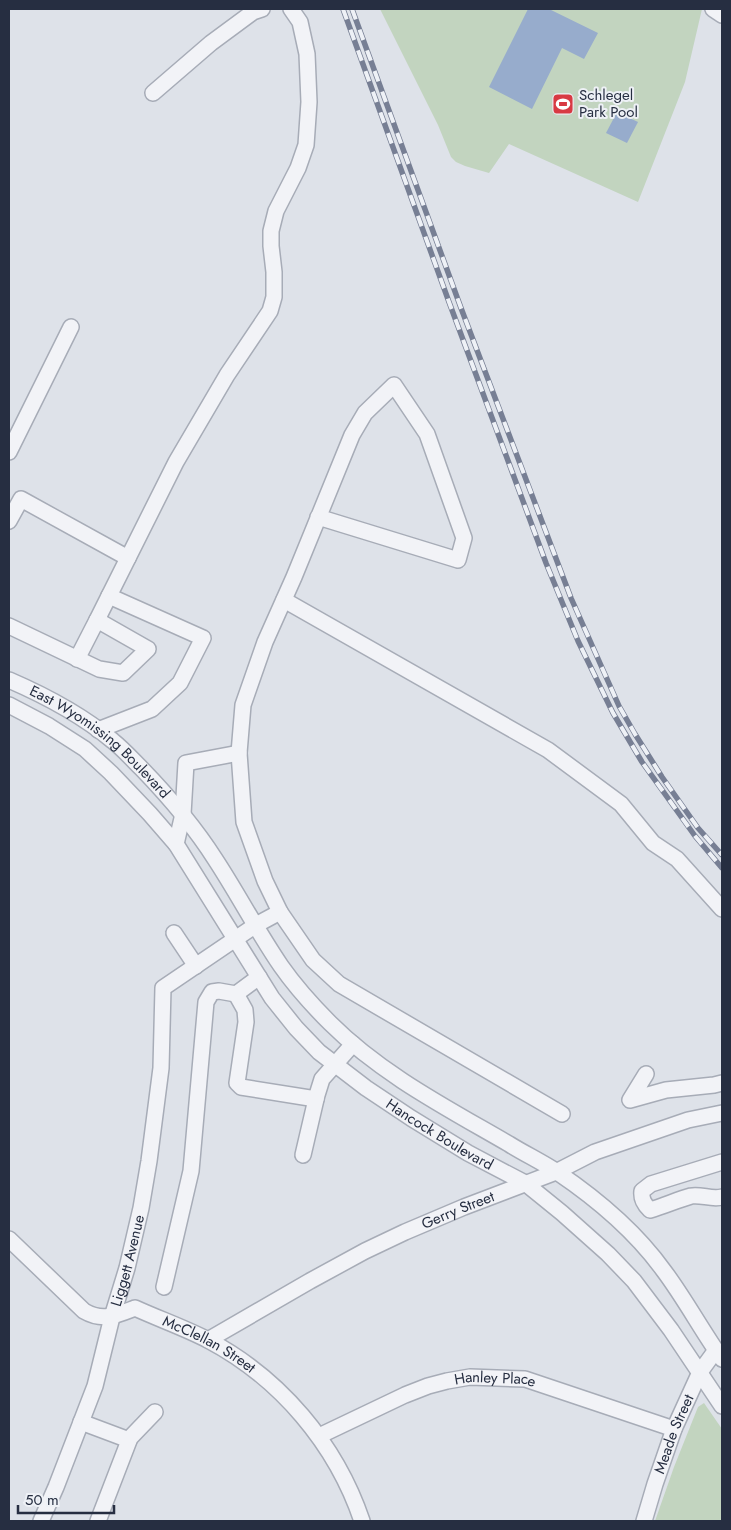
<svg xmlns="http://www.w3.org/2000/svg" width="731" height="1530" viewBox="0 0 731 1530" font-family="Jost,sans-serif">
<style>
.green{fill:#c2d4bf}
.water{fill:#97accc}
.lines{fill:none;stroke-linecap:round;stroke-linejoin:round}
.minor-casing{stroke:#a7acb7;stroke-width:18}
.minor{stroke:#f2f3f7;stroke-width:15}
.rail-casing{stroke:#777f94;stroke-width:5.5}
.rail{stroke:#eef1f6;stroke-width:4;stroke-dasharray:11;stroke-linecap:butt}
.labels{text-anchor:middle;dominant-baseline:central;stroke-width:4;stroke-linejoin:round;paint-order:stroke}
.poi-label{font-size:15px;fill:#262e41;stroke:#eef1f6;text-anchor:start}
.street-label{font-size:15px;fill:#262e41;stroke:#eef1f6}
</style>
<rect width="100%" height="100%" fill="#dee2e9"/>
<g class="green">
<polygon points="380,9 702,9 685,82 638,202 509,144 489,173 465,166 456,162 451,157 438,125"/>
<polygon points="704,1403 722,1429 722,1521 655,1521 674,1467 698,1407"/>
</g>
<g class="water">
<polygon points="528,9 549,9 598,33 584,59 562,48 532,109 489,87"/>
<polygon points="617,112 638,122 627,143 606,133"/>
</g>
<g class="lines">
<g class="minor-casing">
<g id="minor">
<polyline points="713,9 722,15"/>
<polyline points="153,93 211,43 253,12 262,9"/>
<polyline points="9,452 71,327"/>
<polyline points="9,521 21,499 128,558"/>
<polyline points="284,600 548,750 621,804 653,843 677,859 722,909"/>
<polyline points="9,626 99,669 123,673 148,649 97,620 176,462 227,375 270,311 274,297 274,272 271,246 271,231 276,211 298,168 306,145 309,102 307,54 300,22 291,9"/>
<polyline points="77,659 97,620"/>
<path id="s1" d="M9,680C46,696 82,715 113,741C123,749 132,759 142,769C169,797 194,826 215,859C238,894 257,931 281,966C295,986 313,1006 330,1023C381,1074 447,1108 509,1144C525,1154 542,1162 557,1172C597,1199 636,1232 664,1271C685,1299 702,1331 722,1359"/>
<path id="s2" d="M9,705L49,726L85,749L111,773L150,814L176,844L272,998L296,1028L319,1052L366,1088L411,1118L468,1153L525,1183L562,1213L608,1254L634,1281L671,1330L722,1406"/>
<polyline points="98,730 152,709 180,683 203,638 109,596"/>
<polyline points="176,844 183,814 186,763 239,753"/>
<polyline points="280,912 313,960 339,984 562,1114"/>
<polyline points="174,933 196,966"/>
<polyline points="236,994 245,1010 246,1022 237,1083 241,1087 316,1099"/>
<polyline points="646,1074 630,1100 666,1090 714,1085 722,1083"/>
<polyline points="303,1155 317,1095 322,1079 353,1044"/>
<path d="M722,1162L651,1184L642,1191C641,1199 644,1204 650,1210C664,1206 677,1200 691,1196C701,1194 712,1200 722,1197"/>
<path id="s3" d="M9,1239L84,1311C103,1322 117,1315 135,1308C159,1319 185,1328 208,1340C280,1378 336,1444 362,1521"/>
<polyline points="164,1287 191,1171 206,1002 212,992 219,991 236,994 259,977"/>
<path id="s4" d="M208,1340L310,1281L365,1251L405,1232L464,1207L556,1172L595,1152L688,1120L722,1113"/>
<polyline points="81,1422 129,1440"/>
<path id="s5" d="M319,1436L405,1395L428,1386L447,1381L470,1377L525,1379L674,1429"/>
<path id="s6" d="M41,1521L56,1487L95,1386L112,1317L127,1268L141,1208L149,1161L161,1068L163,988L256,925L280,912L265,881L244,822L239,753L243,705L265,642L294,577L352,435L365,413L394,385L427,434L464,538L458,560L318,517"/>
<polyline points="98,1521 130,1438 155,1412"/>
<path id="s7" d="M644,1521L655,1484L674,1429L700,1372L716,1350"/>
</g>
</g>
<use href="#minor" class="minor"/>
<g class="rail-casing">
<g id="rail">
<polyline points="343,9 449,302 546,563 578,641 613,713 642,762 695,836 722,868"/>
<polyline points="352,9 461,308 571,598 619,706 635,734 662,777 698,828 722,855"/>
</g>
</g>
<use href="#rail" class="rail"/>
</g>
<defs>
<g id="stadium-square" transform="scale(1.125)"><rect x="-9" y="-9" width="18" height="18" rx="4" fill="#d83a43" stroke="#eef1f6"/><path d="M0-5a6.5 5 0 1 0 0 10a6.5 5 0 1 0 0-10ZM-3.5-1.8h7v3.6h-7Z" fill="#fff"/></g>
</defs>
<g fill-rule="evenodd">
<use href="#stadium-square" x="563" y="104"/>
</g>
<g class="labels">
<g class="poi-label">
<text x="579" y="95">Schlegel<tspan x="579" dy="17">Park Pool</tspan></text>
</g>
<g class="street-label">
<text stroke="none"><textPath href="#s1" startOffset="111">East Wyomissing Boulevard</textPath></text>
<text stroke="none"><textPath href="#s2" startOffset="619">Hancock Boulevard</textPath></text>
<text stroke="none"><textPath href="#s4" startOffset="282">Gerry Street</textPath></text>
<text stroke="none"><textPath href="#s6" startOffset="275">Liggett Avenue</textPath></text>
<text stroke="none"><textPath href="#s3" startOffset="240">McClellan Street</textPath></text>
<text stroke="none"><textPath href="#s5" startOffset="188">Hanley Place</textPath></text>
<text stroke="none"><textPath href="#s7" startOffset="92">Meade Street</textPath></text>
</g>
</g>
<rect width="731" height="1530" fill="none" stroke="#262e41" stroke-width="20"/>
<path d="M18 1505v8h96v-8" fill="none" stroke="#262e41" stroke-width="2.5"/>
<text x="25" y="1505" font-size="15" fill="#262e41" stroke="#eef1f6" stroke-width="4" paint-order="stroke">50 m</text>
</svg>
